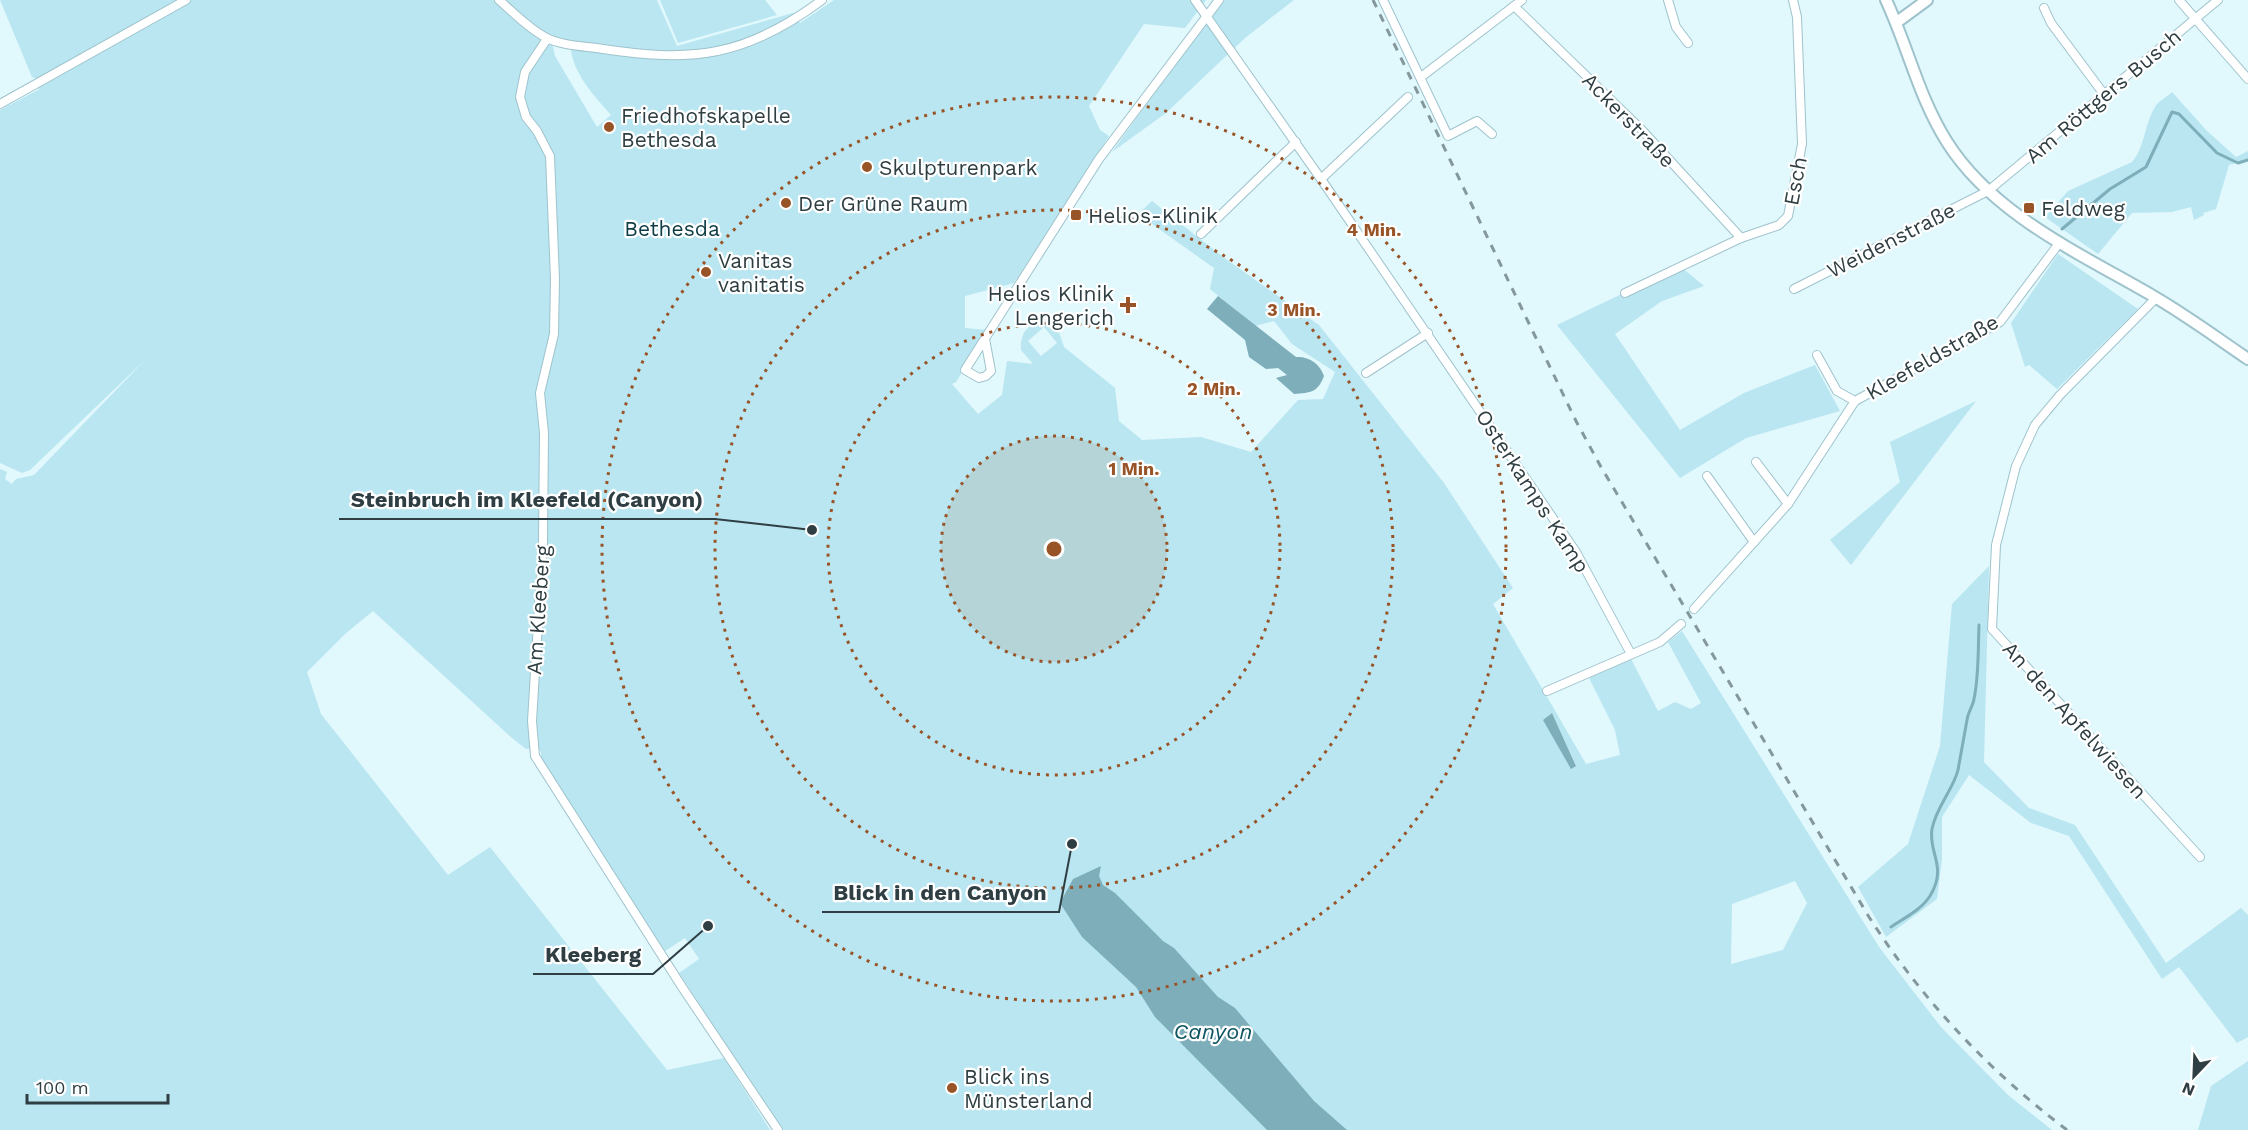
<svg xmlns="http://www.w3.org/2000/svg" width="2248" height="1130" viewBox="0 0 2248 1130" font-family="'Work Sans',sans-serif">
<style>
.green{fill:#b9e6f1;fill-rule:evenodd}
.water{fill:#7daeba}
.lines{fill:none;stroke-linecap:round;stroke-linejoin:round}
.stream{stroke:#7daeba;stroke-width:3}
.street-casing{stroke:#9ec3cc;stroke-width:10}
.secondary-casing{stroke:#9ec3cc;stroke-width:14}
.street{stroke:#fff;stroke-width:8}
.secondary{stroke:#fff;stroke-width:10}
.rail{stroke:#84979b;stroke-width:3;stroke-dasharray:8 8;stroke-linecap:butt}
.ring{fill:none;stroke:#985326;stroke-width:3;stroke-dasharray:3 6}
.poi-dot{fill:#985326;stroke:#fff;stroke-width:2}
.labels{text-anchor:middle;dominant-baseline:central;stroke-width:4.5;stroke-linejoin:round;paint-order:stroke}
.street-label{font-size:21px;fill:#2f3e42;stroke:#fff}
.poi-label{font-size:21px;fill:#2f3e42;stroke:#fff;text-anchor:start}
.park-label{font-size:21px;fill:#0e3c46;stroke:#fff}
.water-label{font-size:22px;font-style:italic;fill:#0d5461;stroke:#fff}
.centre{fill:#985326;stroke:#fff;stroke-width:3}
.ring-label{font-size:18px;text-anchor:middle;font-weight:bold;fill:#985326;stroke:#fff;stroke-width:4.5;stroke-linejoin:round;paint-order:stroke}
.leader{fill:none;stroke:#2f3e42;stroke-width:2}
.callout-dot{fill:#2f3e42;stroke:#fff;stroke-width:2}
.callout-label{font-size:22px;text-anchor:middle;font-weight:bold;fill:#2f3e42;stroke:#fff;stroke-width:4.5;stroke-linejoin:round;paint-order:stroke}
</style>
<rect width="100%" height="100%" fill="#e1f8fd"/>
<g class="green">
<path d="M0,0H657L677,46L793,13L800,23L834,0H1206L1185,28L1144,24L1089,106L1100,130L1109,136L1014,283L965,296V328L988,330L956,382L952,384L978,414L1002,395L1007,361L1033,364L1021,350C1019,326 1039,315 1058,329L1064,347L1115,388L1119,421L1142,440L1201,437L1251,452L1298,400L1323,399L1335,372L1292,344L1274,321L1255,326L1210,289L1214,268L1138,214L1152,201L1223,257L1319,325L1444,483L1513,588L1493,604L1586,764L1620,755L1615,730L1589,678L1631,659L1658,711L1675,702L1691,709L1701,703L1668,642L1682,631L1879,947L1941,1027L2008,1095L2052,1130H781L679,973L699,959L685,938L665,951L541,763V752L537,747L526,749L512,738L373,611L345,634L307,672L321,714L448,875L490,847L667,1070L724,1058L770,1130H0V469L7,472L5,479L12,484L16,479L34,475L146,359L30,470L22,473L0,463V110L38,90L40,86L37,79L32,77ZM551,37L571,41C568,68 594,96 611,115L597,127L555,56ZM1044,327L1057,343L1041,356L1028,341ZM1552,713L1576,765V766L1543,720ZM1795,881L1807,903L1783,950L1731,964L1732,904Z"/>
<polygon points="660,0 765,0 777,15 678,43"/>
<polygon points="1225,0 1294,0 1245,38 1166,113 1112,152 1212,13"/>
<path d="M2172,92L2207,131L2236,157L2248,151V160L2229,165L2216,209L2203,213L2204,215L2194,220L2191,207L2172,212L2132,213L2098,254L2045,217L2068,191L2132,162C2146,146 2144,122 2157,104C2161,100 2168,96 2172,92Z"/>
<polygon points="2058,254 2138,309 2057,389 2029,365 2025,367 2011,323"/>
<polygon points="1680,266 1704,286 1662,301 1615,334 1680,430 1744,393 1815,365 1840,411 1746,438 1680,478 1557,325"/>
<polygon points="1976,401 1851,565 1830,540 1900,482 1890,442"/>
<polygon points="1989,566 1984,762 2029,808 2075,825 2166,963 2241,908 2248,915 2248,1037 2237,1043 2179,967 2162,979 2069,836 2031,823 1969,775 1942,817 1942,859 1937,899 1886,937 1858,887 1908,844 1940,746 1952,604"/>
<polygon points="2248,1061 2248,1130 2198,1130 2211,1086"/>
</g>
<g class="water">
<path d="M1218,296L1296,357C1309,356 1320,364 1324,376C1318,392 1311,393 1294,394L1276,378L1287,375L1278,368L1266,369L1249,357L1245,340L1207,309Z"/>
<polygon points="1552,713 1576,766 1571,769 1543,720"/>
<polygon points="1101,866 1099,876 1103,885 1115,893 1163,941 1174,948 1218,997 1235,1008 1314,1101 1347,1130 1267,1130 1155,1017 1136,987 1082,937 1060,903 1073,879"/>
</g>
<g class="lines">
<g class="stream">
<polyline points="2062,229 2110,189 2146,167 2172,112 2179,114 2217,153 2238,163 2248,160"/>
<path d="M1891,927C1904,918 1921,910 1930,896C1948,866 1928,854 1932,829C1936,807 1953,790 1958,770C1961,753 1964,737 1967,720C1968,712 1973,706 1974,699C1979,675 1978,650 1979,625"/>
</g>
<g class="street-casing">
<g id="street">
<path d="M499,0C514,13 528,28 545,37C561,46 585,46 603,49C694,63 747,56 822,0"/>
<polyline points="1195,0 1321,179 1576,552 1631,654"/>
<polyline points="1383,0 1448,136 1477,121 1492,134"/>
<polyline points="1668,0 1676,27 1688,43"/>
<polyline points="2179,0 2248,79"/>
<polyline points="1514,6 1640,128 1741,238"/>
<polyline points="2044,8 2051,23 2103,93"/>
<polyline points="547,39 525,72 520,97 526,117 537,131 550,156 555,279 554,334 540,393 544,433 543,542 532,721 535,756 682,987 778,1130"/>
<polyline points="1421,77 1522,0"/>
<polyline points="0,104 186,0"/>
<polyline points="1321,179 1408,97"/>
<polyline points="1201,234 1296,142"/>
<polyline points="1794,289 1988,191 2218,0"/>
<polyline points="1625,293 1741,238 1779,225 1788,216 1802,144 1797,17 1793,0"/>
<polyline points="2156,298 2060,395 2035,425 2016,466 1996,545 1992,629 2200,857"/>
<polyline points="985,339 991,371 986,376 979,378 965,370 1099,159 1219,0"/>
<polyline points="1817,355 1837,391 1855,401"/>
<polyline points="1366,373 1428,333"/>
<polyline points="1756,462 1788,504"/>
<polyline points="1707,476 1754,542"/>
<polyline points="1694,609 1788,504 1855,401 2000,322 2060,242"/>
<polyline points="1547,691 1660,642 1681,624"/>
</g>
</g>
<g class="secondary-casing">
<g id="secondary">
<path d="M1886,0C1908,47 1919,98 1947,142C1993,215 2081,254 2153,296C2186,315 2217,338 2248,359"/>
<polyline points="1897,22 1927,0"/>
</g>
</g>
<use href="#street" class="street"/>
<use href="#secondary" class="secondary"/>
<path class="rail" d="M1373,0L1576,421L1601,467L1869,917C1923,1001 1988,1070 2067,1130"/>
</g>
<circle cx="1054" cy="549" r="113" fill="#985326" fill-opacity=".12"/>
<g class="ring">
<circle cx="1054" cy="549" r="113"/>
<circle cx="1054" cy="549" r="226"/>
<circle cx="1054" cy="549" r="339"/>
<circle cx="1054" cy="549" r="452"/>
</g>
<g class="poi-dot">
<circle cx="609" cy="127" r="6"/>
<circle cx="867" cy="167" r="6"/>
<circle cx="786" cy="203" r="6"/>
<rect x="2023" y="202" width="12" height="12" rx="3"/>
<rect x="1070" y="209" width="12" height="12" rx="3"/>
<circle cx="706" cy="272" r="6"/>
<path d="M1125 296h6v6h6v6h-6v6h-6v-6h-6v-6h6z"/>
<circle cx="952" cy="1088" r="6"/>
</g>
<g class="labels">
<g class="street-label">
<text transform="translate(2103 96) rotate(-40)">Am Röttgers Busch</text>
<text transform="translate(1629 120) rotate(46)">Ackerstraße</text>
<text transform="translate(1795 181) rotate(-79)">Esch</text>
<text transform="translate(1891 240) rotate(-27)">Weidenstraße</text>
<text transform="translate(1932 357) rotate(-30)">Kleefeldstraße</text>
<text transform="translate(1533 491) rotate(57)">Osterkamps Kamp</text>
<text transform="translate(538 610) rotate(-86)">Am Kleeberg</text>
<text transform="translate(2075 720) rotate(48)">An den Apfelwiesen</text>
</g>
<g class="poi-label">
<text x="621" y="115">Friedhofskapelle<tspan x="621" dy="24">Bethesda</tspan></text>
<text x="879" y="167">Skulpturenpark</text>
<text x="798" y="203">Der Grüne Raum</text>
<text x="2041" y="208">Feldweg</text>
<text x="1088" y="215">Helios-Klinik</text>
<text x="718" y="260">Vanitas<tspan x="718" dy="24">vanitatis</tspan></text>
<text x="1114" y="293" text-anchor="end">Helios Klinik<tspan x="1114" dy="24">Lengerich</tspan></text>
<text x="964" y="1076">Blick ins<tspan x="964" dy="24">Münsterland</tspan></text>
</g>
<g class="park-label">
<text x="672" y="228">Bethesda</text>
</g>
<g class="water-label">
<text x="1213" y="1031">Canyon</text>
</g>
</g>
<circle cx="1054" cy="549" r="9" class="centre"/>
<g class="ring-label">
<text x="1374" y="236">4 Min.</text>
<text x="1294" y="316">3 Min.</text>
<text x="1214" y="395">2 Min.</text>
<text x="1134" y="475">1 Min.</text>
</g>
<path class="leader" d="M812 530L715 519H339M1072 844L1059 912H822M708 926L653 974H533"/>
<g class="callout-dot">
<circle cx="812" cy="530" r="6"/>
<circle cx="1072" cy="844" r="6"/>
<circle cx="708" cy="926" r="6"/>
</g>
<g class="callout-label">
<text x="527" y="507">Steinbruch im Kleefeld (Canyon)</text>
<text x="940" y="900">Blick in den Canyon</text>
<text x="593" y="962">Kleeberg</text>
</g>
<g transform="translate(2194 1076) rotate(203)" stroke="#ffffff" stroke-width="4.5" paint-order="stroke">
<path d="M0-4.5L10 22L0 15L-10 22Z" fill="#2f3e42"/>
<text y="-9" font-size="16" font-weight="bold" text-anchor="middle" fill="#2f3e42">N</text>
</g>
<path d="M27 1094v9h141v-9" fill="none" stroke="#2f3e42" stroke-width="3"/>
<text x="36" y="1094" font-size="18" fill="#2f3e42" stroke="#ffffff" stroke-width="4.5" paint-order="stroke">100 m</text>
</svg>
